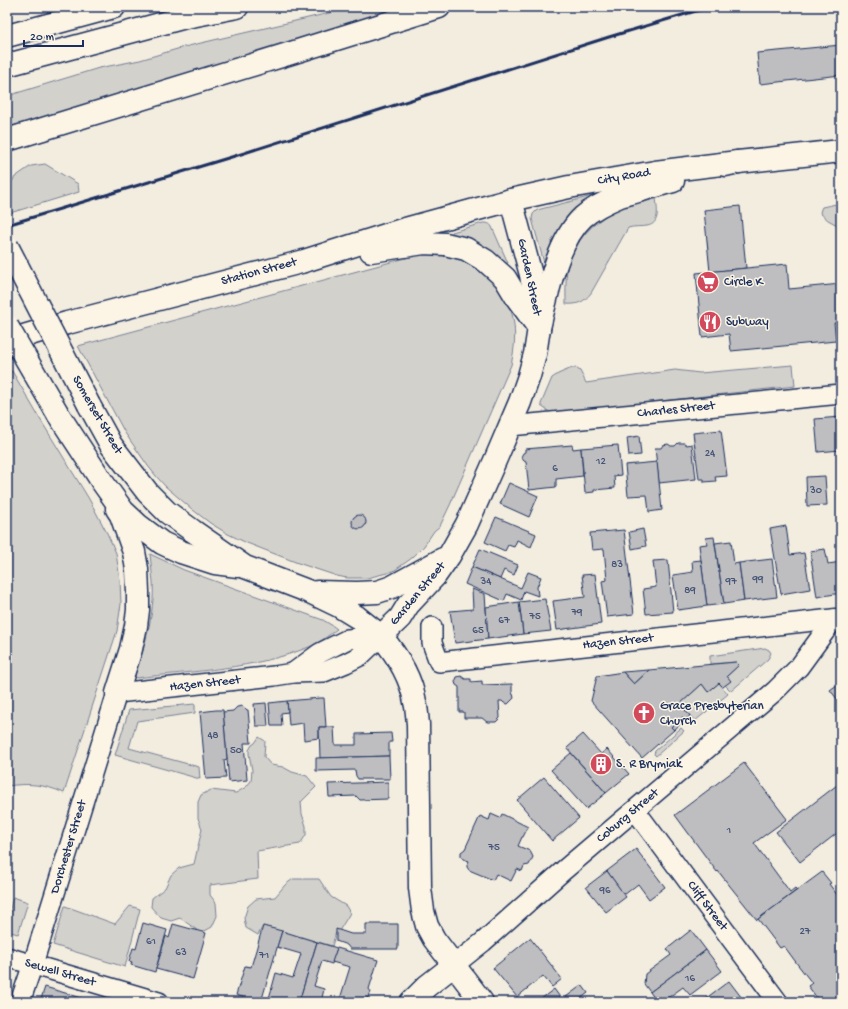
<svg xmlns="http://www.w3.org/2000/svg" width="848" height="1009" viewBox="0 0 848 1009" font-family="'Gochi Hand',sans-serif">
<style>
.green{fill:#d3d1cc;stroke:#778095}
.building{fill:#bebec0;stroke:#1b2f5e}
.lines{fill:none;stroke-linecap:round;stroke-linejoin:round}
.minor-casing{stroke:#1b2f5e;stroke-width:22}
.tertiary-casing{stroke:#1b2f5e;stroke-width:25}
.secondary-casing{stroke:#1b2f5e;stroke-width:25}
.primary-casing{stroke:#1b2f5e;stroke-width:25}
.motorway-casing{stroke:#1b2f5e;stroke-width:25}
.minor{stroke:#fcf5e5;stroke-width:19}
.tertiary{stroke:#fcf5e5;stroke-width:22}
.secondary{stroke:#fcf5e5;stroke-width:22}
.primary{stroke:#fcf5e5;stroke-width:22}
.motorway{stroke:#fcf5e5;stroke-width:22}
.rail{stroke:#1b2f5e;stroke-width:3}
.secondary-bridge-casing{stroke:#1b2f5e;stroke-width:25;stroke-linecap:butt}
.secondary-bridge{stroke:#fcf5e5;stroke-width:22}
.labels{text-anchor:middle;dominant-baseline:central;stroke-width:3;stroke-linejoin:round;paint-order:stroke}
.number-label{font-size:11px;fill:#445376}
.street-label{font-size:13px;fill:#1b2f5e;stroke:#fcf5e5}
.poi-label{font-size:13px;fill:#1b2f5e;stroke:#fcf5e5;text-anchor:start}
</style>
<rect width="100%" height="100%" fill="#f3ede0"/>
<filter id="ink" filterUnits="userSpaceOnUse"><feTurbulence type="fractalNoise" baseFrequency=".025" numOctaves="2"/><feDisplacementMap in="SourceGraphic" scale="8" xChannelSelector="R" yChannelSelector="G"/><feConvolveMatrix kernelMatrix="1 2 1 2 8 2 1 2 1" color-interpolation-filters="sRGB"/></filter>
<g filter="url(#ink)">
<g class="green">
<polygon points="355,7 404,7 68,112 7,128 7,96 99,68 140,60 184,47"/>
<polygon points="45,164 78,184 79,192 10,213 7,207 7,189 15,177 31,166"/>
<polygon points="596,195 586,203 547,263 544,263 532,219 533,214 537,210"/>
<path d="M656,198C657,208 661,224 647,226C641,227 634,226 628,228L591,293C584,302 578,305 566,304C566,290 565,274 569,261C580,226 621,201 656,198Z"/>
<polygon points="841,203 841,227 828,220 820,213 821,209 822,207"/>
<path d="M483,223C487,223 490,223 492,227L508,263L505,265L452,236V232Z"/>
<path d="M429,253C445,254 465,257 478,268C482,271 486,275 489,278C493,282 497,285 500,289C517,312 517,338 511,365L450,505L440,526L434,531L424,546L412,558L395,570L387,573L367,578H347L337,576L298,563L247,543L228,534L210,523L193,510L165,486L156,476L148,466L125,433L78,346L417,255Z"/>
<polygon points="793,365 795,386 554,413 548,411 541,406 541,404 552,378 558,374 572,368 576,368 580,371 586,383 675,370 683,371 700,373"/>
<path d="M12,371L40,419L89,499L108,535L116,553L120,580L121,604L117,631L64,793C44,784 28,783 7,786V373Z"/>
<path d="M150,554L184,570L323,620L333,626L337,629C328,636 319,643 309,647C255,669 193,671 136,678L135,675C145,645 155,613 153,582C152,573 151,563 150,554Z"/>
<polygon points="765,648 769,650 771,653 768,659 731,691 725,685 730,681 727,676 739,665 736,662 710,664 710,656"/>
<polygon points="719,683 728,694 695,721 680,704 702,684 708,692"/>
<polygon points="195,704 195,713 137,721 129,748 199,767 200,779 115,755 129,710"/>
<polygon points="681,728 684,731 656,756 654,754 655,751"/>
<polygon points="259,737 265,741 264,757 271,765 283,767 292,772 307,776 316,787 301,802 302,814 306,826 306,835 300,844 257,851 258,879 210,885 210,895 216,903 217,916 212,927 201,933 180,918 171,921 161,918 151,907 152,898 165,888 171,875 179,868 194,864 202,829 198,818 198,802 201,795 211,790 236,793 246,787 251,781 252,770 249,754 249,750 252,745 255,743"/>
<polygon points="293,879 319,879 331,897 346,906 350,913 339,931 336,932 332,946 263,926 258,935 246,928 244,918 248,906 256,899 275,897 285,885"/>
<polygon points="13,897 28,902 18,934 7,931 7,913 9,913"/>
<polygon points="65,906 115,924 130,906 140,909 125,967 53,945"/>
</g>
<g class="building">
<polygon points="841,45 841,75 760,84 757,53"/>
<polygon points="740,206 746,268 710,272 704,210"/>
<polygon points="787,264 789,289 841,284 841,323 834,323 836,341 731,351 729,334 702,337 696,273"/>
<polygon points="841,417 841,450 818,452 815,419"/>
<polygon points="721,430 727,476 715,477 716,481 704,482 704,479 699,479 693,433"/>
<polygon points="639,436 641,455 629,456 627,438"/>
<polygon points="678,443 684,443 687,445 692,444 696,479 659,483 655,448 661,448 663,445 668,444 671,446 675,446"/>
<polygon points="572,445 573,449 581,448 583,476 556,479 556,487 529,490 526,462 524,461 521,457 523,453 525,452 525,449"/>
<polygon points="618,445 621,475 614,476 615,488 594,490 594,492 585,493 581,448"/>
<polygon points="657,462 662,510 649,512 647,495 628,496 625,465"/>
<polygon points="825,476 827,505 807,506 806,477"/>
<polygon points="509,483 538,496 529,517 500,504"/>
<circle cx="359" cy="522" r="7"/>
<polygon points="496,517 536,534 531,547 517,540 514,547 508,545 505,551 485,542"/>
<polygon points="786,526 790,555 804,553 810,589 781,594 770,529"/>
<polygon points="643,529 646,546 632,549 629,532"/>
<polygon points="624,530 634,614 607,617 602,581 607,580 604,549 592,550 590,533"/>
<polygon points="714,537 724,604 707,606 699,545 707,544 706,538"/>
<polygon points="731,541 734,564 739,563 744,601 724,604 715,543"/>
<polygon points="480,549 518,565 514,575 504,570 500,579 472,567"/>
<polygon points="825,549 828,564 841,562 841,593 817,597 810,551"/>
<polygon points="772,559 777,597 744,601 739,563"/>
<polygon points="668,560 673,612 646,614 643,589 656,587 653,561"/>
<polygon points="701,560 707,606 678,610 673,575 693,572 692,561"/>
<polygon points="472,567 521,588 528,572 541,577 537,587 538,596 524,591 521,600 507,594 504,601 465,584"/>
<polygon points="595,574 601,624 557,630 553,601 585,597 582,575"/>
<polygon points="472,589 485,594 488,639 455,643 450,611 473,609"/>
<polygon points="545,599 551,631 523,634 519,602"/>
<polygon points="519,602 523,634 488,639 486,607"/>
<polygon points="736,662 739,665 727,676 731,681 723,687 719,683 708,692 702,684 680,704 690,716 685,720 683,717 671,727 674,730 642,758 591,701 597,676 623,672 634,684 649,670"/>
<polygon points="649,670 634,684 623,672"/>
<polygon points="461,676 465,679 471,679 471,682 482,681 482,685 512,684 512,693 513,694 514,698 508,704 504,703 502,701 499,701 500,718 496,722 487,722 482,718 464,718 464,712 459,712 459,687 456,685 455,682 457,677"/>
<polygon points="841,682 841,704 830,690"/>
<polygon points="320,698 324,698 326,727 319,727 319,738 304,740 303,723 289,725 287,701"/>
<polygon points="287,701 288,712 281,713 282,726 271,726 269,703"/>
<polygon points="266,703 268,726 256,726 254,704"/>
<polygon points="243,706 247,710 248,710 251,743 244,743 247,780 229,782 223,712 233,711 237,707"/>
<polygon points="216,710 223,710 227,759 224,760 226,778 206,779 200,712"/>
<polygon points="683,717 685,720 674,730 671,727"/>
<polygon points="319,727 334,727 335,745 356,745 356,734 391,733 392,742 389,742 389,756 320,758"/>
<polygon points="583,734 601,754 607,749 629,774 606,793 567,748"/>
<polygon points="571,753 606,793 586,809 551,770"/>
<polygon points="389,756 390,779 358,779 356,776 355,770 316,771 316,758"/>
<polygon points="744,763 787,819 754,843 790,892 795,888 797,890 757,920 718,871 717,872 675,815"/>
<polygon points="544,777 579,818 552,841 517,800"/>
<polygon points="388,782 388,799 360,800 356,796 329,797 328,784"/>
<polygon points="841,782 841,830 800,862 776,832"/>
<polygon points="491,814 500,818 502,814 528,827 523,837 522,837 518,846 530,851 533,857 529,865 524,866 522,871 517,869 511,881 496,874 493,880 469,870 467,867 467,865 469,861 463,859 461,856 461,852 465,849 480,816 489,820"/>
<polygon points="636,849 665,887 649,899 638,884 624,895 607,871"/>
<polygon points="607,871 626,897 606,912 586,887"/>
<polygon points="822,872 831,883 829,884 841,900 841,1002 820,1002 808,986 812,983 798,965 784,946 780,948 758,919"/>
<polygon points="143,923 167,930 155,972 131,965 132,962 129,961 133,948 136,949"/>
<polygon points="173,924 206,933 193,979 156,969 166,936 169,938"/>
<polygon points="366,924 398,924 398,949 350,949 347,945 336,941 336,929 351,934 366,934"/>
<polygon points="263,926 282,931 261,1002 259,1002 236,995 245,966 251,967"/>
<polygon points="691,930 706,950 650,992 644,984 645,974 671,955 667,949"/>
<polygon points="282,931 317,942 299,1002 268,1002 276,973 293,978 301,954 277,947"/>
<polygon points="530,938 562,979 552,987 543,976 517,997 493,968"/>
<polygon points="317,942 337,948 332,964 322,961 314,986 324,989 321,1002 299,1002"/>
<polygon points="337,948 378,960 369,989 371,992 369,996 366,999 365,1002 339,1002 350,967 332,962"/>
<polygon points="706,950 722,971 690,995 683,987 662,1002 657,1002 650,992"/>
<polygon points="729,981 745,1002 701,1002"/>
<polygon points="582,985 588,993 576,1002 537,1002 554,989 562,1000"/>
<polygon points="45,987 82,998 81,1002 40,1002"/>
</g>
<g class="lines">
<g class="minor-casing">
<g id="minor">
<polyline points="510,426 841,394"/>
<polyline points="432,627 432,643 439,662 841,618"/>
<polyline points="293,673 320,653 348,639 381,636"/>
<polyline points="635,810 778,1002"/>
<polyline points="7,957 159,1002"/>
<polyline points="454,965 483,942 564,870 775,691 799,667 834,619"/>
<polyline points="20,1002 33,964 117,693 274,676 293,673 324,672 346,663 360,656 381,636"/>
</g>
</g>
<g class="tertiary-casing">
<g id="tertiary">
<path d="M381,636C397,655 411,677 415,702C417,709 417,716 418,724L420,888L423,911L427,926L434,939L482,1002"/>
<polyline points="411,1002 427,986 454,965"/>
</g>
</g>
<g class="secondary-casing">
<g id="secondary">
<polyline points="89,405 111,445 148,493 167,512 193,531 245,567 310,592 339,606 357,617 381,636 400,618 408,605 435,576 449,556 467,524 497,456 520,402 529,376 535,354 539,328 536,303 531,275 511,200"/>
<polyline points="58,414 103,483 123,511 138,525 162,543 181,552 215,563 238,566"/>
<polyline points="317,592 357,593 377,592 392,587 443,559"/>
<polyline points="117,693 131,649 136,626 138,610 138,592 137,569 134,552 121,515 117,509"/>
</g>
</g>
<g class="primary-casing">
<g id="primary">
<polyline points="725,165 738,162 841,151"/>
<polyline points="371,251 424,243 445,244 466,249 486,261 505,278 517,298 539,328"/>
<path d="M539,328C547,295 557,241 583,217C592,209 608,201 620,196C626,194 632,193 638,191C649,188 661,184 673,181"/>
<polyline points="7,341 67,323 301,262 405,229 511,200 569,187 655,172 738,162"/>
</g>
</g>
<g class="motorway-casing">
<g id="motorway">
<polyline points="7,36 114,7"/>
<polyline points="7,65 186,17 237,7"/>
<polyline points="7,140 288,54 439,7"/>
</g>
</g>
<use href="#minor" class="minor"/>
<use href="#tertiary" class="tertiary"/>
<use href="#secondary" class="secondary"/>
<use href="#primary" class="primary"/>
<use href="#motorway" class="motorway"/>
<polyline class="rail" points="7,225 238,155 609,37 709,7"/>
<g class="secondary-bridge-casing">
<g id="secondary-bridge">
<polyline points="7,246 89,405"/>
<polyline points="7,326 58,414"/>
</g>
</g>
<use href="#secondary-bridge" class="secondary-bridge"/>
</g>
</g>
<defs>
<g id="supermarket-disc" transform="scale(1.15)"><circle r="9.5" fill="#d1495b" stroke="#fcf5e5"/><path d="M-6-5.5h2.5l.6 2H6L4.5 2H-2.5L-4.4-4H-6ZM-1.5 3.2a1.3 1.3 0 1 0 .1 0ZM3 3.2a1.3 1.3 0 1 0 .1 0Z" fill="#fff"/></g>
<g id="restaurant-disc" transform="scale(1.15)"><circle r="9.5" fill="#d1495b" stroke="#fcf5e5"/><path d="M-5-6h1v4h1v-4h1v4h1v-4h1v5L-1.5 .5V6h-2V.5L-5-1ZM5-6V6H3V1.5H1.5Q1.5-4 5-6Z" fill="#fff"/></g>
<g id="church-disc" transform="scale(1.15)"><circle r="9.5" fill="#d1495b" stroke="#fcf5e5"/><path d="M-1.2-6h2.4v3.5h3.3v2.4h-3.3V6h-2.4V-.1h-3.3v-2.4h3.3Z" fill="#fff"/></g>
<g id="building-disc" transform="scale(1.15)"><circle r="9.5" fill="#d1495b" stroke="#fcf5e5"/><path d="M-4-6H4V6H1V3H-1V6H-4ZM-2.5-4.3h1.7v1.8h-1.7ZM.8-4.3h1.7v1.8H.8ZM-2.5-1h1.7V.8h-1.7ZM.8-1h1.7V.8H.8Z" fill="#fff"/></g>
</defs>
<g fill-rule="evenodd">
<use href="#supermarket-disc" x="708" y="282"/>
<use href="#restaurant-disc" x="710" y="322"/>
<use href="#church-disc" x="644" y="713"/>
<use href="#building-disc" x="601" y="764"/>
</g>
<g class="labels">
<g class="number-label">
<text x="710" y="454">24</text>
<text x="601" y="462">12</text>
<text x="555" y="469">6</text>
<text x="816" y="491">30</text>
<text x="617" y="565">83</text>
<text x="758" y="580">99</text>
<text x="486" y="582">34</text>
<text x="731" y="582">97</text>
<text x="690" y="591">89</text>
<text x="577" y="613">79</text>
<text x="535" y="617">75</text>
<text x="504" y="621">67</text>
<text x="478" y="631">65</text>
<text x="213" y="736">48</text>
<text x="236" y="751">50</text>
<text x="729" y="831">1</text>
<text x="494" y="848">75</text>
<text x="605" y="891">96</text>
<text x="805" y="932">27</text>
<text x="151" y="942">61</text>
<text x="181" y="953">63</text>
<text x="264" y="956">71</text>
<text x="690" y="979">16</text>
</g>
<g class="street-label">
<text transform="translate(624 177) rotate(-10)">City Road</text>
<text transform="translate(259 272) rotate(-15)">Station Street</text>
<text transform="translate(529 277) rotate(78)">Garden Street</text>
<text transform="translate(676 410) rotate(-6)">Charles Street</text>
<text transform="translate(97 415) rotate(60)">Somerset Street</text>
<text transform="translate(418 594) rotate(-50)">Garden Street</text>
<text transform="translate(618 642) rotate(-6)">Hazen Street</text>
<text transform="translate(205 684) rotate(-6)">Hazen Street</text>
<text transform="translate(628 816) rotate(-40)">Coburg Street</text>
<text transform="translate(69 847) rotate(-73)">Dorchester Street</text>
<text transform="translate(707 906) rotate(53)">Cliff Street</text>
<text transform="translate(60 973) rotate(16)">Sewell Street</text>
</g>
<g class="poi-label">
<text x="724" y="282">Circle K</text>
<text x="726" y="322">Subway</text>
<text x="660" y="706">Grace Presbyterian<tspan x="660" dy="15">Church</tspan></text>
<text x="616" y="764">S. R Brymiak</text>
</g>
</g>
<rect width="848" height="1009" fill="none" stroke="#fcf5e5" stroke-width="24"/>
<rect x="12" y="12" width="824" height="985" fill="none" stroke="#1b2f5e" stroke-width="1.5" filter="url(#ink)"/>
<path d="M24 40v6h59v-6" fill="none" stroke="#1b2f5e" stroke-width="2"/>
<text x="30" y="40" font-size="12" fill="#1b2f5e" stroke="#fcf5e5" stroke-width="3" paint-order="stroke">20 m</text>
</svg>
